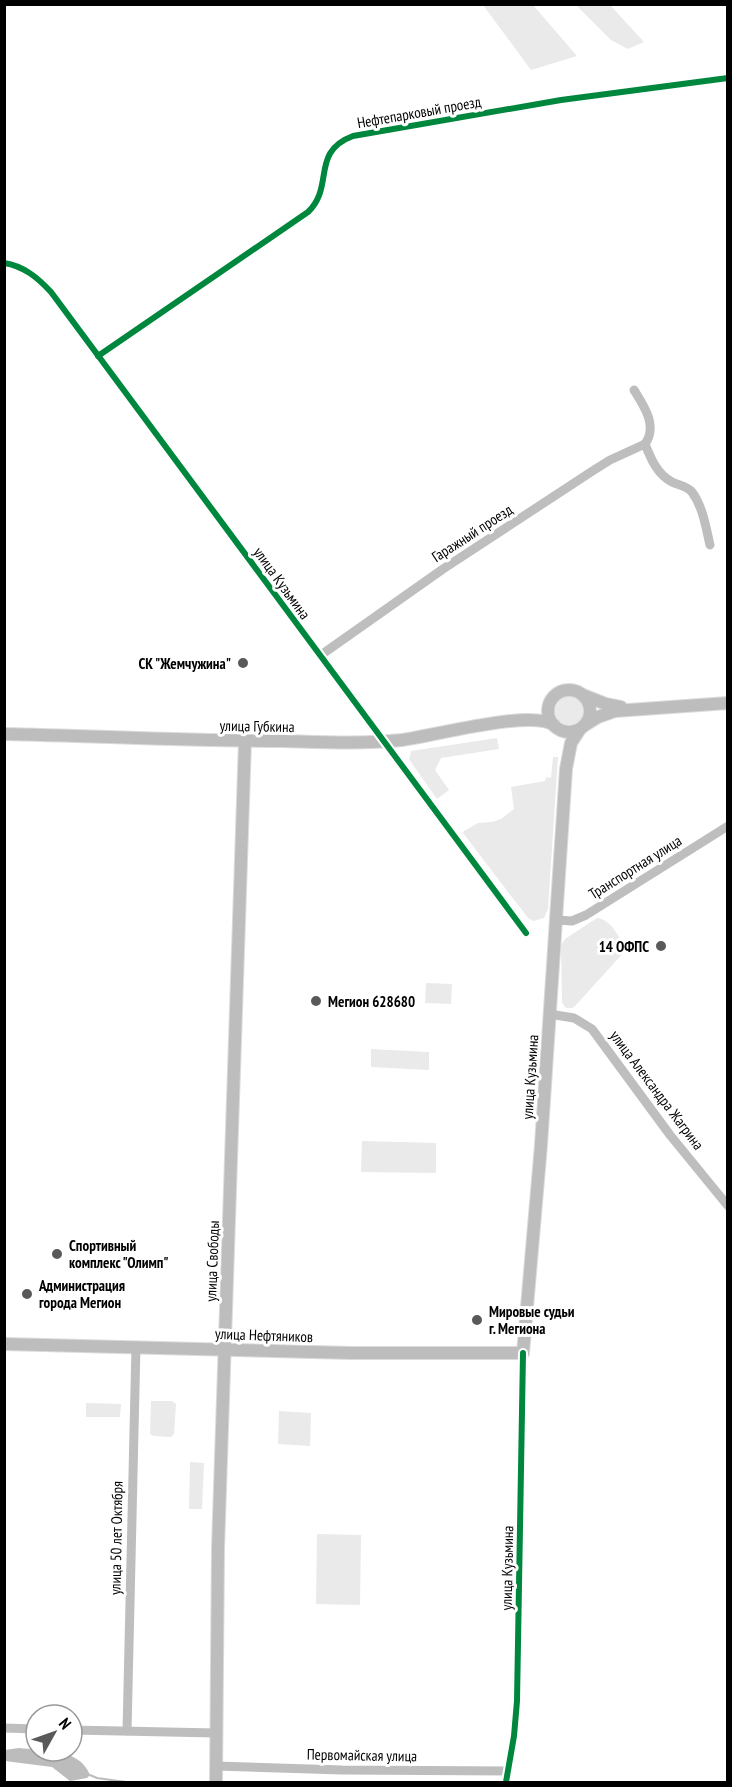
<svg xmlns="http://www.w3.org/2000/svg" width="732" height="1787" viewBox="0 0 732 1787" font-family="'PT Sans Narrow',sans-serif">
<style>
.green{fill:#eaeaea}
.water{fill:#bcbcbc}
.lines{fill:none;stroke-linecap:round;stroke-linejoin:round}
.stream{stroke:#bcbcbc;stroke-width:2}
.major-casing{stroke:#dbdbdb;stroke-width:14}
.minor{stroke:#bebebe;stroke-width:9}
.major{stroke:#bdbdbd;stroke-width:12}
.cycleway-casing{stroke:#fff;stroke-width:10}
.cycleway{stroke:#00873e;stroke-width:6}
.poi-dot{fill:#595959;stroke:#fff;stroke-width:2}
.labels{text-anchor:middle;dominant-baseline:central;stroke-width:6;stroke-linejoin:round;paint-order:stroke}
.street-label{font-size:15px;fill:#000;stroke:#fff}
.poi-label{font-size:15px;font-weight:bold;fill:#000;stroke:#fff;text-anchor:start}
</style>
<rect width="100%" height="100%" fill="#fff"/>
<g class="green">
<polygon points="483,5 533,5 577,56 531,70"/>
<polygon points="576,5 610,5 644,42 628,49 611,40"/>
<circle cx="570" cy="711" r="15"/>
<polygon points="497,738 499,749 441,758 435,770 449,790 437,799 409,759 411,751"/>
<polygon points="553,757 558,757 548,909 544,918 533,921 528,918 463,833 464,831 478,823 492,822 501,819 514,809 511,787 545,781 546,777 551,778"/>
<path d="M597,918C611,919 621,939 625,951L575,1006L572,1008H566L562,1003L561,945L565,939Z"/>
<polygon points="426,983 452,984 451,1004 425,1003"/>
<polygon points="371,1049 429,1052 429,1070 371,1067"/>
<polygon points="362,1141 436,1143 436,1173 361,1172"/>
<polygon points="151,1401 172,1401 176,1404 174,1434 171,1437 154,1436 150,1434"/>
<polygon points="86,1403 121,1404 120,1417 86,1417"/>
<polygon points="279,1411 311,1413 310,1446 278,1444"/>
<polygon points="190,1462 204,1463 202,1509 189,1509"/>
<polygon points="317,1534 361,1535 360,1605 316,1604"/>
</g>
<path class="water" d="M19,1748C42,1751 79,1747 90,1775L87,1778L70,1781L52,1767L5,1761V1750Z"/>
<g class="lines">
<polyline class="stream" points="90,1775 97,1778 126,1782"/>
<g class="major-casing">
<g id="major">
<circle cx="569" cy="711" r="21"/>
<polyline points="583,695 606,704 621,707"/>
<polyline points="585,725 598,717 615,711 728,703"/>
<path d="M4,734C97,736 190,741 283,741C322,742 363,744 402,740C433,736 532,709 554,725"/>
<polyline points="4,1344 351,1353 523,1353 541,1145 566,769 571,743 580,729"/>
<polyline points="216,1782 218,1548 245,741"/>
</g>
</g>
<g class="minor">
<path d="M4,263C24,266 38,278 51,292L526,933"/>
<path d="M98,356L308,212C335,186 310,152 353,136L561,100L728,78"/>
<path d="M634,390C644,406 658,426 645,444C651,459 657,474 672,482C678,485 687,486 692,492C703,507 706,528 710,545"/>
<polyline points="321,655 443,569 594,470 610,460 645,444"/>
<polyline points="556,920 572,921 586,915 728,826"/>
<polyline points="549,1014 574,1018 592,1029 670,1135 728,1206"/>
<polyline points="4,1728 36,1729"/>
<polyline points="72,1730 216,1733"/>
<polyline points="127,1731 136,1346"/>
<polyline points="216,1766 342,1770 508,1771"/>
<polyline points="506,1782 514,1736 517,1701 523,1353"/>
</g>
<use href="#major" class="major"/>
<g class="cycleway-casing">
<g id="cycleway">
<path d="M4,263C24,266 38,278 51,292L526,933"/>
<path d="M98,356L308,212C335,186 310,152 353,136L561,100L728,78"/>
<polyline points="506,1782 514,1736 517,1701 523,1353"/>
</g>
</g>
<use href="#cycleway" class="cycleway"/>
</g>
<g class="poi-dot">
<circle cx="243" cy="663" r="6"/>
<circle cx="661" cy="946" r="6"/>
<circle cx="316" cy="1001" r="6"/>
<circle cx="57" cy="1254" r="6"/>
<circle cx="27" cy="1294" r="6"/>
<circle cx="477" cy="1320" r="6"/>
</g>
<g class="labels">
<g class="street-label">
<text transform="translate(419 112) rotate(-10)">Нефтепарковый проезд</text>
<text transform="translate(472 533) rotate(-33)">Гаражный проезд</text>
<text transform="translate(282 583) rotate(54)">улица Кузьмина</text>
<text transform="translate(257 726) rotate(1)">улица Губкина</text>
<text transform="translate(635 867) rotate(-32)">Транспортная улица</text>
<text transform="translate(530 1077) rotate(-86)">улица Кузьмина</text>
<text transform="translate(657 1090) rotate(53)">улица Александра Жагрина</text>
<text transform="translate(212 1261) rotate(-88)">улица Свободы</text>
<text transform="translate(264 1335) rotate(2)">улица Нефтяников</text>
<text transform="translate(116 1538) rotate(-89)">улица 50 лет Октября</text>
<text transform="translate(507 1568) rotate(-89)">улица Кузьмина</text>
<text transform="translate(362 1755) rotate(1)">Первомайская улица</text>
</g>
<g class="poi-label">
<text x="231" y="663" text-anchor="end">СК "Жемчужина"</text>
<text x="649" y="946" text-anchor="end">14 ОФПС</text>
<text x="328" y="1001">Мегион 628680</text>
<text x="69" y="1245">Спортивный<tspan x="69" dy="17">комплекс "Олимп"</tspan></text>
<text x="39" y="1285">Администрация<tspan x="39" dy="17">города Мегион</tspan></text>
<text x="489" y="1311">Мировые судьи<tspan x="489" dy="17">г. Мегиона</tspan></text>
</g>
</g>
<rect width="732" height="1787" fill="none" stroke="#000000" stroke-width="12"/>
<g transform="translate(54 1733) rotate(50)"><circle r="28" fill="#ffffff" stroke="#999999" stroke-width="1.5"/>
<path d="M0-4.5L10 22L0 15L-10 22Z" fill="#595959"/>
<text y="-9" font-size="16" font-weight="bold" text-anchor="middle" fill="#000000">N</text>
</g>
</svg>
